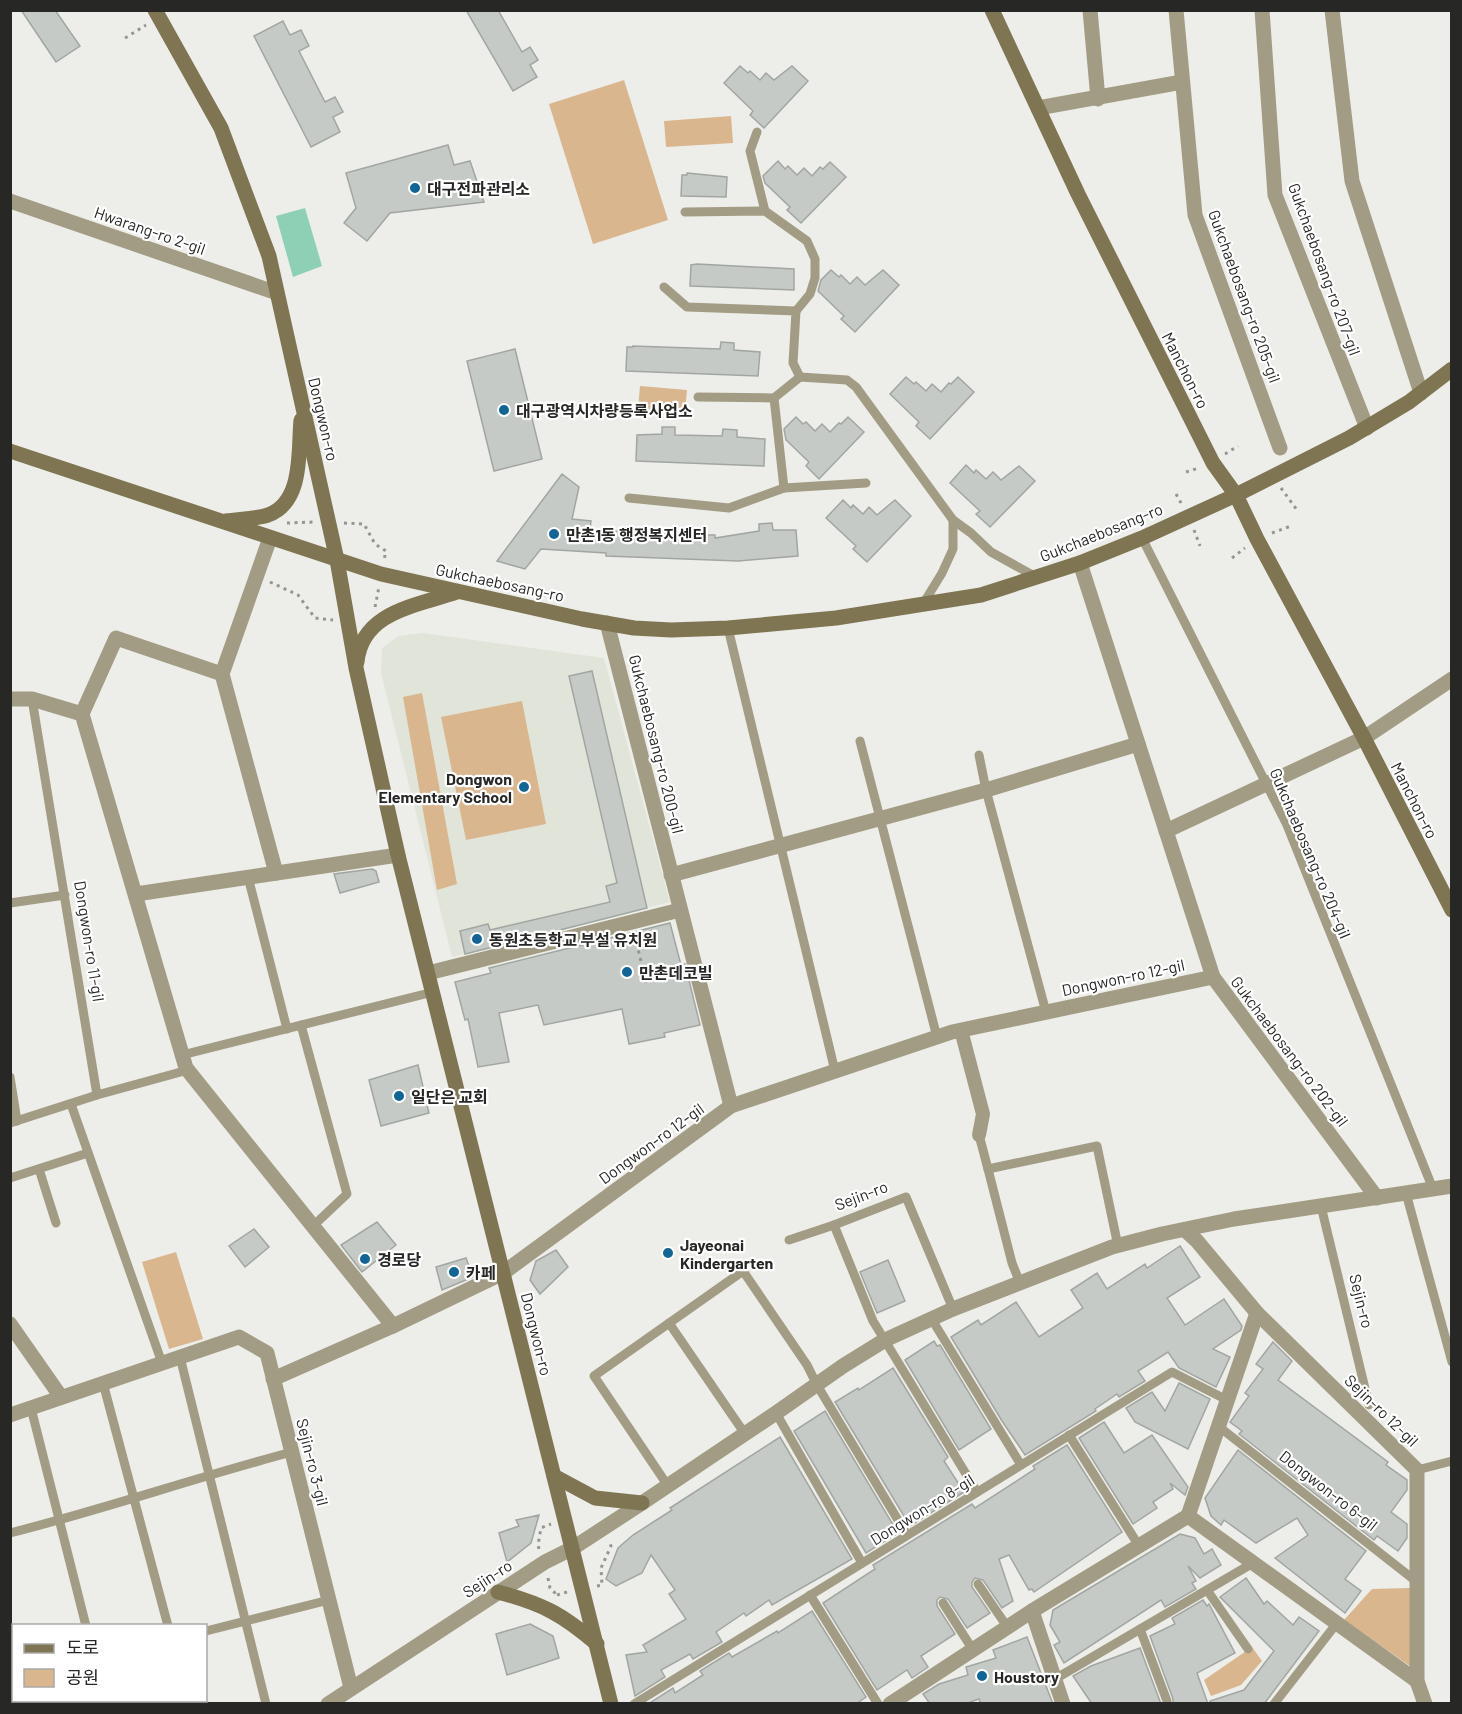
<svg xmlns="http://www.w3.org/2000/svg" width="1462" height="1714" viewBox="0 0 1462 1714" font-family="Barlow,'Noto Sans KR',sans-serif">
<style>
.built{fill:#e1e5d9}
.green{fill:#dab68f}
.water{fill:#8ed0b6}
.building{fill:#c6cac6;stroke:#a2a6a2;stroke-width:1.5}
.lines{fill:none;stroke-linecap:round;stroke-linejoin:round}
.path{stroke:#959692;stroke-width:3;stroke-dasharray:3 4.5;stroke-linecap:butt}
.service{stroke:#a39c84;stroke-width:9}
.pedestrian{stroke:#a39c84;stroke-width:14}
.minor{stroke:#a39c84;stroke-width:15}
.tertiary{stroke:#a39c84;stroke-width:15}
.secondary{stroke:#7f7552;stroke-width:15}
.poi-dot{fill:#116596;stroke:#fff;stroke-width:2}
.labels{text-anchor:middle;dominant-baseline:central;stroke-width:4.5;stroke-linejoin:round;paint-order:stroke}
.poi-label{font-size:16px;font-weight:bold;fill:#272726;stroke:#fff;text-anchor:start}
.street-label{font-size:16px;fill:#272726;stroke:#fff}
</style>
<rect width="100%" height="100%" fill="#edeee9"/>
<polygon class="built" points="423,633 604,658 670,902 452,957 381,673 382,648 398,636"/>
<g class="green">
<polygon points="624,80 668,220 593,244 549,104"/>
<polygon points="731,116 733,143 666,147 664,121"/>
<polygon points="640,386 687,390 685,412 638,409"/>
<polygon points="422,693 457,884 437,890 403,697"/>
<polygon points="522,701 546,824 466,840 441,717"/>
<polygon points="176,1252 203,1339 169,1349 142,1262"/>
<polygon points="1410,1588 1410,1666 1344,1620 1372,1589"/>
<polygon points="1252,1647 1262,1661 1241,1685 1211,1696 1204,1680"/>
</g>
<polygon class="water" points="305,208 322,266 293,277 276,216"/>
<g class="building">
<polygon points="21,10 55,10 80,46 56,62"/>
<polygon points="466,10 498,10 522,52 530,47 538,60 530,65 537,77 513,91"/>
<polygon points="283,21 290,35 301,30 309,46 299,51 325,102 335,97 343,112 333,117 340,132 311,147 254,36"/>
<polygon points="740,66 748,73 750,71 760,80 766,73 774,80 792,66 808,81 764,128 750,115 753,111 724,83"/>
<polygon points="448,145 454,165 470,161 484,202 390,213 367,241 344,223 356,208 346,173"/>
<polygon points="778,161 785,169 788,166 797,175 804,168 812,176 820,167 823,169 830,162 846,177 801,223 787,210 790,207 765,183 763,176"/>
<polygon points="687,173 727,177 726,197 681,196 682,175 687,175"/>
<polygon points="697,264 794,269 794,290 690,286 691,265"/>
<polygon points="831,270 839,277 841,275 850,284 857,277 865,285 883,270 899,285 855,332 841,319 844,316 818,291 821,280"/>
<polygon points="721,342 734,343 734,350 760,352 758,376 626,371 627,347 633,347 633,346 720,349"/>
<polygon points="515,349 542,459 494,471 467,361"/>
<polygon points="906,377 914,384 916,382 926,391 932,384 941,392 949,383 951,384 958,377 974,392 930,439 916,426 919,422 890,394"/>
<polygon points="796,417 803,424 806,422 815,431 822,424 830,432 839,423 841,424 848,417 864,432 819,479 806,466 809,462 786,440 784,429"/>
<polygon points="662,427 675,427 675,435 722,436 723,429 737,430 737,437 765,439 764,466 636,461 637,435 662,434"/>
<polygon points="966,465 974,473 976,470 986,479 993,472 1001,480 1019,466 1035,481 990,527 976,514 980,511 950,483"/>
<polygon points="562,474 579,487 572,519 591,521 590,530 684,534 684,527 698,528 698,535 715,535 715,538 759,531 759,524 772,523 773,530 796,530 798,556 738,561 606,556 606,553 541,549 525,569 497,561"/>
<polygon points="843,500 851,508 853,505 863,514 869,507 877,515 895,500 911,516 867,562 853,549 856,546 826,518"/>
<polygon points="592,671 647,908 465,954 460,931 488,924 490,930 610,902 606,886 617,883 569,676"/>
<polygon points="372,869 376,871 379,882 340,893 334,874"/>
<polygon points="670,923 681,965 685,964 700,1025 664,1033 665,1037 629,1044 622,1009 544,1025 538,1005 499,1013 509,1062 478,1067 468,1019 465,1020 455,982 491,973 489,968"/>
<polygon points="418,1065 429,1113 381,1126 369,1080"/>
<polygon points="377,1222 396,1245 362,1272 341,1245"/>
<polygon points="254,1229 269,1247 245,1267 229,1246"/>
<polygon points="1180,1246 1200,1277 1167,1298 1185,1325 1224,1299 1242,1326 1241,1330 1213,1349 1230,1357 1216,1387 1179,1368 1168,1352 1138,1371 1145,1381 1119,1397 1117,1394 1095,1409 1096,1411 1025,1455 1002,1421 951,1337 978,1320 981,1325 1016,1302 1039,1337 1083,1308 1071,1290 1097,1273 1107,1289 1145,1264 1147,1268"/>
<polygon points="556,1250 568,1267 540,1294 530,1280 536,1261"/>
<polygon points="466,1258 473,1277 442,1290 436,1267"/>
<polygon points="888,1260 905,1301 877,1313 860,1272"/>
<polygon points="934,1341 937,1346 940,1345 991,1429 959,1450 905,1360"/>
<polygon points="1273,1342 1292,1361 1278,1380 1388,1462 1386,1465 1407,1480 1407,1490 1391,1512 1407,1524 1407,1538 1398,1551 1377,1536 1374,1540 1239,1434 1242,1431 1230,1422 1249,1396 1245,1393 1263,1369 1256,1364"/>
<polygon points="893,1368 948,1457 944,1461 964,1492 910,1526 835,1402 858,1388 859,1390"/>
<polygon points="1179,1383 1210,1399 1188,1449 1135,1422 1126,1408 1152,1392 1165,1411"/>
<polygon points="825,1411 898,1533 866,1553 794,1431"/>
<polygon points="1104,1422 1124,1453 1152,1435 1188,1487 1185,1495 1170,1483 1173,1489 1153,1502 1157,1508 1133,1524 1079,1438"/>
<polygon points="780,1437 852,1559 772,1605 769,1600 746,1616 744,1613 716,1632 722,1642 693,1659 690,1654 661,1670 665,1677 635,1696 626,1655 647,1652 643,1645 686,1619 669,1594 675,1590 651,1555 642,1573 616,1586 606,1579 618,1548 633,1535 672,1510 670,1508"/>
<polygon points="1067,1445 1122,1532 1034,1592 1032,1589 1029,1590 1009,1555 999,1559 1013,1601 1002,1608 983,1580 975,1578 972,1582 972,1587 990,1613 967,1628 948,1599 940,1597 937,1600 937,1606 955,1634 921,1656 928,1667 912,1678 907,1670 877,1690 823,1603 875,1569 873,1565 972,1504 975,1508 1035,1469 1033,1466"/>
<polygon points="1238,1450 1366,1551 1345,1579 1361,1591 1345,1613 1275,1558 1308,1535 1297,1518 1256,1543 1224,1520 1221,1525 1211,1516 1205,1498"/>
<polygon points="539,1515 531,1543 507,1562 499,1533 519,1526 516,1520"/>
<polygon points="1180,1534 1195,1538 1204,1554 1212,1549 1221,1565 1200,1578 1188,1566 1196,1581 1192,1583 1196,1589 1165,1607 1161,1600 1064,1663 1054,1645 1060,1642 1050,1625 1053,1610"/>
<polygon points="1246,1578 1264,1604 1267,1601 1293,1625 1299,1617 1319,1631 1264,1704 1210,1704 1210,1701 1244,1690 1274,1651 1220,1597"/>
<polygon points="1203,1600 1207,1606 1209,1604 1235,1653 1197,1673 1208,1704 1173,1704 1173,1699 1150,1636 1175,1624 1172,1618"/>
<polygon points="812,1611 866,1697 856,1704 648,1704 673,1688 675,1693 703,1675 700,1671 729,1653 732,1657 777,1631 778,1633"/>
<polygon points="530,1624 553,1636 559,1658 507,1675 496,1634"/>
<polygon points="1027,1637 1053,1704 981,1704 979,1699 965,1704 930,1704 923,1694 939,1684 968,1675 966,1667 996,1658 993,1650"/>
<polygon points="1140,1648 1161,1704 1092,1704 1073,1676 1091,1666"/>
</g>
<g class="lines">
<g class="path">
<polyline points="125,38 146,25"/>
<polyline points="1225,454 1238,446"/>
<polyline points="1186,472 1199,468"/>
<polyline points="1281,488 1297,510"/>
<polyline points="1176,494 1181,503"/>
<polyline points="287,523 313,522"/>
<polyline points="344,523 364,524 375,544 386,551 384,560"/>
<polyline points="1194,530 1200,546"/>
<polyline points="1272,533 1291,526"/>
<polyline points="1232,558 1245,548"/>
<polyline points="270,582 298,595 315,618 333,620"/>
<polyline points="375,607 379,587"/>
<polyline points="635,936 647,987"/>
<polyline points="539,1549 538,1545 541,1528 551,1524"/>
<polyline points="548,1578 550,1588 557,1595"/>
<polyline points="597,1586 602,1585 601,1568 611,1546 610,1543"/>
<polyline points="557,1595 567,1592"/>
</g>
<g class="service">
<polyline points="757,132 750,151 765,211"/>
<polyline points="685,212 765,211 807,241 815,259 815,278 810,294 796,311"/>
<polyline points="664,287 687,307 796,311 793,363 800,377"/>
<polyline points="698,397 774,398"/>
<polyline points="784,488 774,398 800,377 847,380 856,387 953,520 971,533 991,552 1036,577"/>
<polyline points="629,498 729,508 784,488 866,483"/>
<polyline points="1142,538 1287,825 1433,1189"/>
<polyline points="923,604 942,573 953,549 953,520"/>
<polyline points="728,628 835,1071"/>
<polyline points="32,699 97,1095"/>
<polyline points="860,741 937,1037"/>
<polyline points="979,755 986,790 1046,1012"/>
<polyline points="248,877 287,1029"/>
<polyline points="10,903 65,895"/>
<polyline points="301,1025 347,1194 313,1226"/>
<polyline points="182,1055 433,992"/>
<polyline points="10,1077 17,1121"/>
<polyline points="71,1104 162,1363"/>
<polyline points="10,1123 97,1095 188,1070"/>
<polyline points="979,1135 988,1169"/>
<polyline points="39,1169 56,1223"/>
<polyline points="10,1178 88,1153"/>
<polyline points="1406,1193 1452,1362"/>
<polyline points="1321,1206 1369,1405"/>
<polyline points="789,1240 834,1225"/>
<polyline points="1020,1283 1012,1263 988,1169 1097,1146 1118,1246"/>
<polyline points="953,1309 906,1197 834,1225 873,1321 977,1492"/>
<polyline points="931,1318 1021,1465"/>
<polyline points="669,1323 745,1434"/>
<polyline points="180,1357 266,1704"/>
<polyline points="103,1383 168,1626"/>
<polyline points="31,1408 86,1626"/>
<polyline points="776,1413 862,1563"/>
<polyline points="1218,1426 1417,1582"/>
<polyline points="1069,1435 1139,1546"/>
<polyline points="1417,1470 1452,1461"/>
<polyline points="668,1486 594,1376 743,1271 807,1365 817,1385 907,1535"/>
<path d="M10,1533C105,1509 197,1477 292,1452"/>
<polyline points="978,1584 1008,1628"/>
<polyline points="1207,1590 1248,1649"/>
<polyline points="810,1595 878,1704"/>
<polyline points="943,1603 973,1650"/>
<polyline points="1140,1629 1167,1701"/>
<polyline points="206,1631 329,1600"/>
<polyline points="1055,1679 1253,1563"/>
<polyline points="10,1685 14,1684"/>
<polyline points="106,1700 106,1704"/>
<polyline points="189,1700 189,1704"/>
<polyline points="634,1704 1172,1372 1227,1400"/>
<polyline points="1274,1704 1337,1623"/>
</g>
<polyline class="pedestrian" points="961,1030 983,1114 979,1135"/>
<g class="minor">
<polyline points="1090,10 1098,99"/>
<polyline points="1176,10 1195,215 1280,448"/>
<polyline points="1262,10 1275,195 1367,428"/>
<polyline points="1332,10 1352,181 1421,393"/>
<polyline points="1038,108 1182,82"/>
<polyline points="10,201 277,293"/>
<polyline points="270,538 222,674 276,873"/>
<polyline points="1080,563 1213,977 1377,1198"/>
<polyline points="607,623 731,1106"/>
<polyline points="10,699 32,699 82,714 186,1068 393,1326 503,1273 731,1106 952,1032 1213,977"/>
<polyline points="82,714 116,638 222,674"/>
<polyline points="1166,831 1364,738 1452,679"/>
<polyline points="671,875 986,790 1138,744"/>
<polyline points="136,894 398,855"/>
<polyline points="428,973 680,910"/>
<polyline points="1185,1230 1197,1241 1257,1313 1417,1470 1417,1681 1425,1704"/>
<polyline points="10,1324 61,1397"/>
<polyline points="273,1379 393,1326"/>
<polyline points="10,1415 239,1337 267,1353 351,1688"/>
<polyline points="1188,1516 1417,1681"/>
<polyline points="1032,1611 1063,1704"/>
<polyline points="890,1704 1032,1611 1188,1516 1257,1313"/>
</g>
<polyline class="tertiary" points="328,1704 545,1562 573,1548 642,1503 776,1413 843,1366 885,1340 953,1309 1112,1247 1162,1234 1234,1219 1452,1186"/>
<g class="secondary">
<polyline points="155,10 221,128 269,256 337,560 356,668 398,855 611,1704"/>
<polyline points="992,10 1078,194 1213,463 1236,495 1257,539 1364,738 1452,910"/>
<polyline points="10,451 381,574 582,619 634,628 671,630 728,628 836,618 981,595 1080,563 1142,538 1236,495 1349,438 1409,402 1452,369"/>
<path d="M226,521C239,519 255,519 268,515C304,502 298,450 301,420"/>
<path d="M357,662C362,611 417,606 457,592"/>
<polyline points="554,1476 595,1498 642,1503"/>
<path d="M498,1592C543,1604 562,1614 597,1644"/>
</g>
</g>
<g class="poi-dot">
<circle cx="415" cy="188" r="6"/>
<circle cx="504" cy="410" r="6"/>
<circle cx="554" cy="534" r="6"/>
<circle cx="524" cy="787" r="6"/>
<circle cx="477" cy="939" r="6"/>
<circle cx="627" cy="972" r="6"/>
<circle cx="399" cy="1096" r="6"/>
<circle cx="668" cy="1253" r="6"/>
<circle cx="365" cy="1259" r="6"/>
<circle cx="454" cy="1272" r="6"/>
<circle cx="982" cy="1676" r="6"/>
</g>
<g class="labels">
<g class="poi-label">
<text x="427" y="188">대구전파관리소</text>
<text x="516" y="410">대구광역시차량등록사업소</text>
<text x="566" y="534">만촌1동 행정복지센터</text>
<text x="512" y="778" text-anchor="end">Dongwon<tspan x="512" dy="18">Elementary School</tspan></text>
<text x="489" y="939">동원초등학교 부설 유치원</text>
<text x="639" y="972">만촌데코빌</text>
<text x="411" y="1096">일단은 교회</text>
<text x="680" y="1244">Jayeonai<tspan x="680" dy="18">Kindergarten</tspan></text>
<text x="377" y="1259">경로당</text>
<text x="466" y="1272">카페</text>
<text x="994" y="1676">Houstory</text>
</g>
<g class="street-label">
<text transform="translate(150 230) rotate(19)">Hwarang-ro 2-gil</text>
<text transform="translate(1325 269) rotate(70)">Gukchaebosang-ro 207-gil</text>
<text transform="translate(1245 296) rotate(70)">Gukchaebosang-ro 205-gil</text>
<text transform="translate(1186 370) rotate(63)">Manchon-ro</text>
<text transform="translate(324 419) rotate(77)">Dongwon-ro</text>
<text transform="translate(1101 532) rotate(-22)">Gukchaebosang-ro</text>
<text transform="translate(500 582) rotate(12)">Gukchaebosang-ro</text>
<text transform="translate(657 744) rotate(76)">Gukchaebosang-ro 200-gil</text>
<text transform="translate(1415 800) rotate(63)">Manchon-ro</text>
<text transform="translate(1311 853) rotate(67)">Gukchaebosang-ro 204-gil</text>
<text transform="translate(90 941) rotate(81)">Dongwon-ro 11-gil</text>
<text transform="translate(1123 977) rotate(-12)">Dongwon-ro 12-gil</text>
<text transform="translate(1290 1051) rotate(53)">Gukchaebosang-ro 202-gil</text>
<text transform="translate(651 1143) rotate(-36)">Dongwon-ro 12-gil</text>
<text transform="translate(861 1195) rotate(-21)">Sejin-ro</text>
<text transform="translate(1362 1301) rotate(76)">Sejin-ro</text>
<text transform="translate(537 1334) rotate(76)">Dongwon-ro</text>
<text transform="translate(1382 1410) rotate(44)">Sejin-ro 12-gil</text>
<text transform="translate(313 1462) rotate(76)">Sejin-ro 3-gil</text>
<text transform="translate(1329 1490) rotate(38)">Dongwon-ro 6-gil</text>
<text transform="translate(922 1509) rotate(-32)">Dongwon-ro 8-gil</text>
<text transform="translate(487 1578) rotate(-33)">Sejin-ro</text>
</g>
</g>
<rect width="1462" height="1714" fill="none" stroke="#272726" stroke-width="24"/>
<rect x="12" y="1624" width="195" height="78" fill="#ffffff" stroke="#a9a9a8" stroke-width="1.5"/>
<rect x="24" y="1644" width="30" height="9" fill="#7f7552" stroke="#a9a9a8" stroke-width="1.5"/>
<text x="66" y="1654" font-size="18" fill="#272726">도로</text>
<rect x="24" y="1669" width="30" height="18" fill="#dab68f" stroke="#a9a9a8" stroke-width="1.5"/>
<text x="66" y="1684" font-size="18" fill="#272726">공원</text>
</svg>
